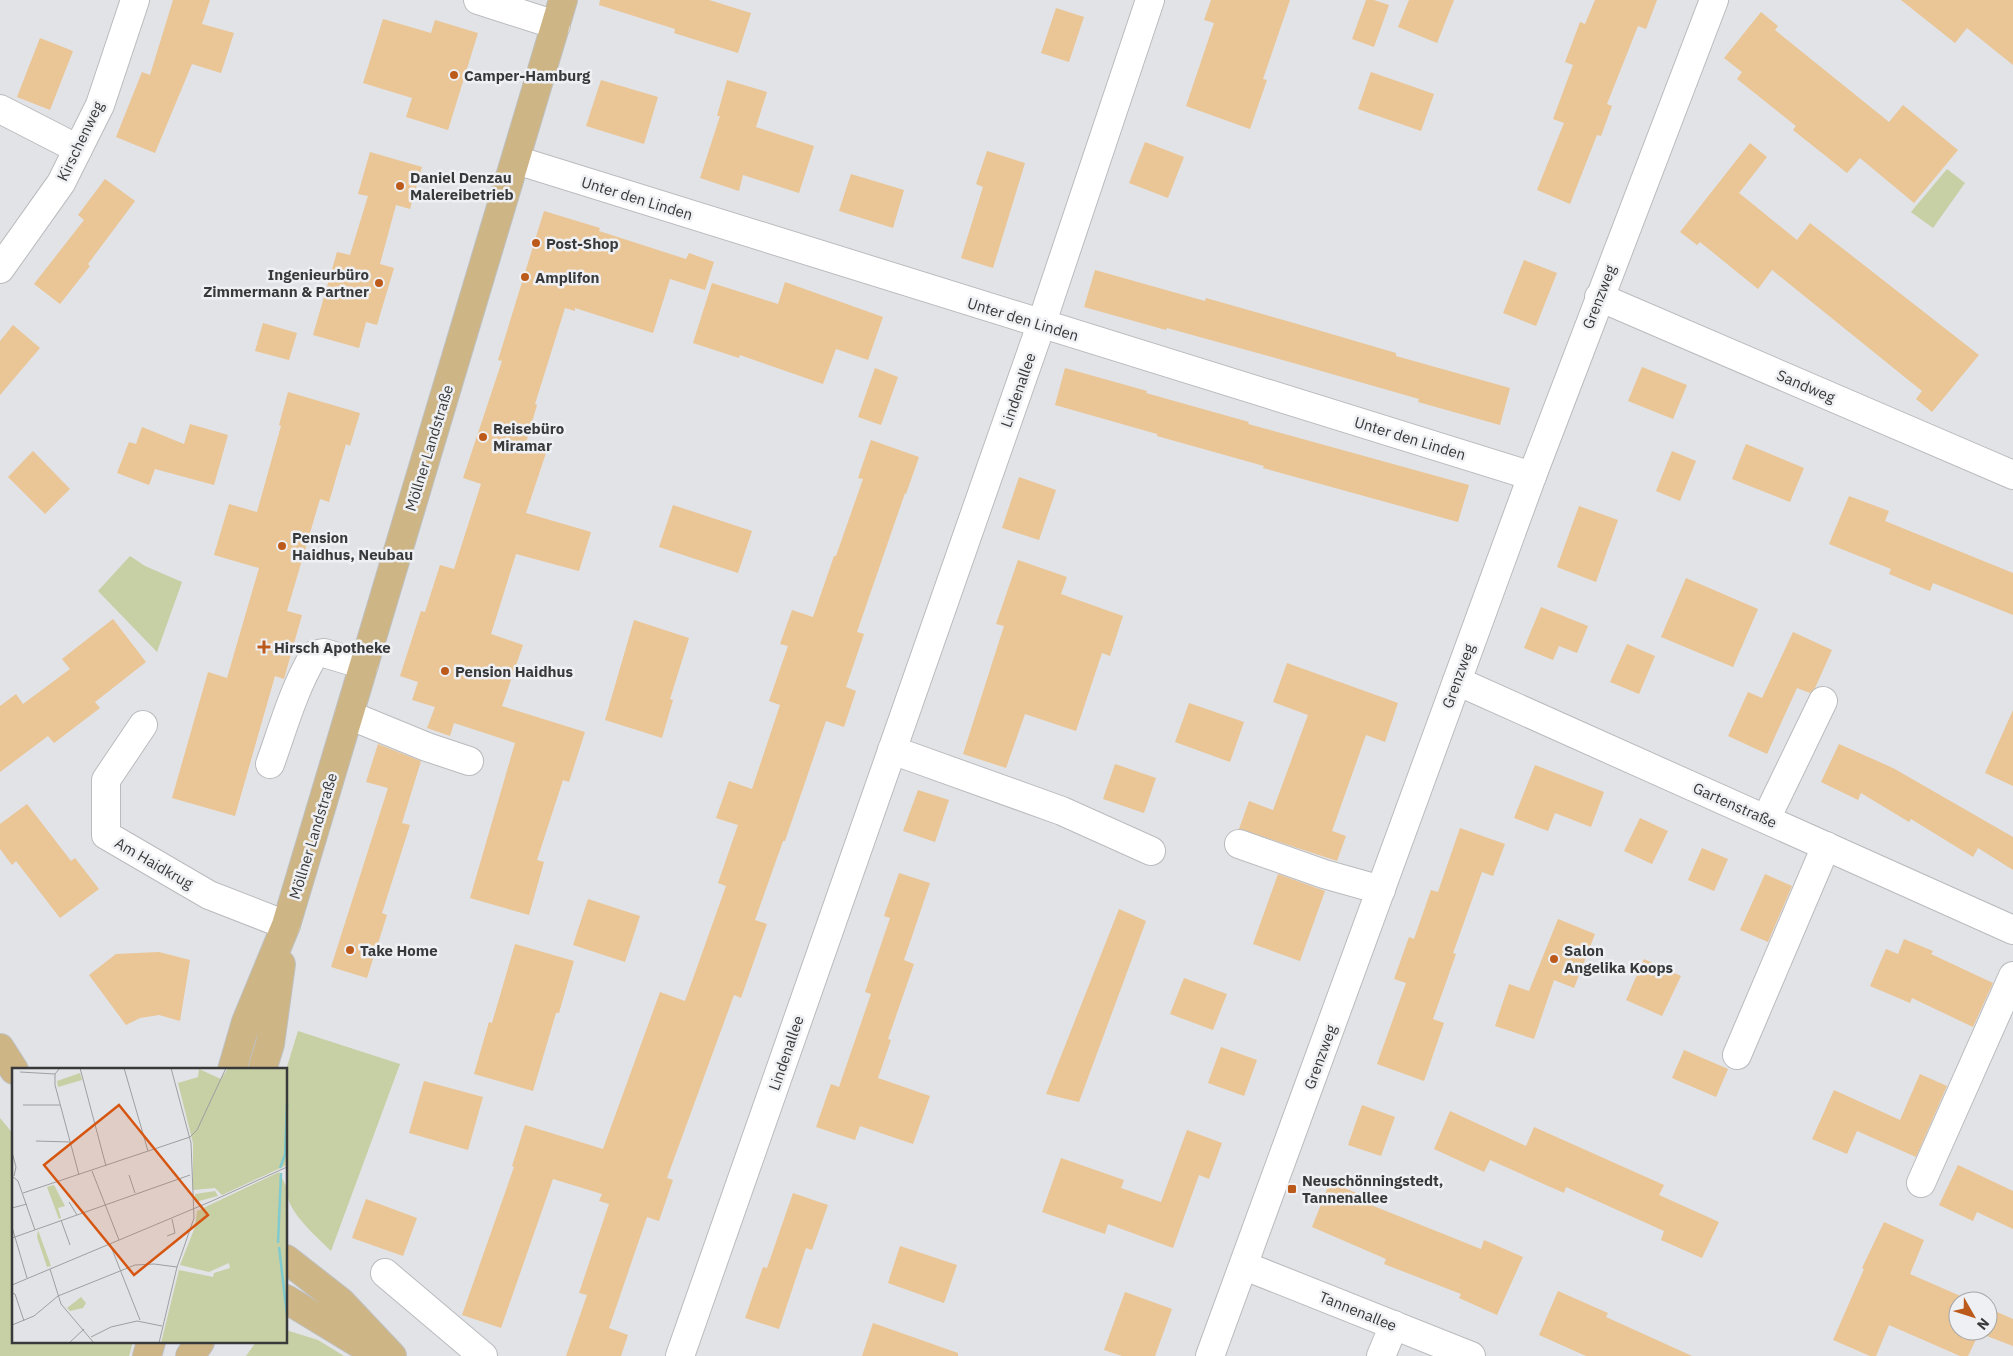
<svg xmlns="http://www.w3.org/2000/svg" width="2013" height="1356" viewBox="0 0 2013 1356" font-family="'IBM Plex Sans',sans-serif">
<style>
.green{fill:#c7cfa4}
.building{fill:#eac595}
.lines{fill:none;stroke-linecap:round;stroke-linejoin:round}
.minor-casing{stroke:#babbbe;stroke-width:30}
.major-casing{stroke:#bfc0c0;stroke-width:30}
.minor{stroke:#fff;stroke-width:28}
.major{stroke:#ceb585;stroke-width:28}
.poi-dot{fill:#bb5a1a;stroke:#eff0f3;stroke-width:2}
.labels{text-anchor:middle;dominant-baseline:central;stroke-width:5;stroke-linejoin:round;paint-order:stroke}
.poi-label{font-size:15px;font-weight:bold;fill:#38393a;stroke:#eff0f3;text-anchor:start}
.street-label{font-size:15px;fill:#38393a;stroke:#eff0f3}
.inset-river{fill:none;stroke:#7fcbcf;stroke-width:2.5}
.inset-road{fill:none;stroke:#9e9fa1;stroke-width:1}
.view{fill:#d65611;fill-opacity:0.15;stroke:#d65611;stroke-width:2.5}
.inset-edge{fill:none;stroke:#38393a;stroke-width:2.5}
</style>
<rect width="100%" height="100%" fill="#e2e3e6"/>
<g class="green">
<polygon points="1947,169 1965,183 1933,228 1911,212"/>
<polygon points="130,556 145,566 182,582 157,652 98,591"/>
<path d="M298,1031L400,1064L331,1251C317,1237 299,1222 290,1204C287,1197 287,1188 286,1180V1070Z"/>
<polygon points="0,1118 14,1135 14,1342 133,1342 129,1356 0,1356"/>
<polygon points="286,1330 318,1340 344,1356 246,1356 256,1342 286,1342"/>
</g>
<g class="building">
<polygon points="173,0 210,0 202,24 234,33 221,73 192,64 155,153 116,137 142,72 150,75"/>
<polygon points="600,0 709,0 751,13 738,53 674,33 675,29 599,5"/>
<polygon points="1211,0 1290,0 1263,79 1267,80 1250,129 1186,106 1214,23 1204,20"/>
<polygon points="1366,0 1374,0 1389,5 1374,47 1352,39"/>
<polygon points="1409,0 1454,0 1437,43 1398,27"/>
<polygon points="1595,0 1657,0 1646,29 1638,26 1607,104 1612,106 1601,136 1597,135 1570,204 1537,190 1564,123 1553,119 1573,65 1565,62 1580,22 1585,24"/>
<polygon points="1901,0 2013,0 2013,65 1967,28 1955,43"/>
<polygon points="1056,8 1084,17 1069,62 1041,53"/>
<polygon points="1761,12 1778,26 1775,30 1889,122 1903,105 1958,150 1914,203 1860,158 1847,173 1793,130 1796,126 1737,79 1742,72 1724,58"/>
<polygon points="383,19 431,33 435,20 478,33 448,130 406,117 412,98 363,83"/>
<polygon points="40,38 73,51 50,110 17,97"/>
<polygon points="1371,72 1434,94 1421,131 1358,109"/>
<polygon points="601,80 658,97 644,144 586,126"/>
<polygon points="727,80 767,92 756,127 814,146 799,193 743,175 739,191 700,178 720,116 717,116"/>
<polygon points="1145,142 1184,157 1168,198 1129,183"/>
<polygon points="1750,143 1767,157 1739,193 1797,240 1810,223 1979,355 1932,412 1916,399 1922,391 1772,270 1758,289 1700,242 1697,245 1680,232"/>
<polygon points="987,151 1025,163 993,268 961,258 983,187 976,184"/>
<polygon points="370,152 422,167 410,209 396,205 380,264 394,268 377,325 366,322 359,348 313,335 337,252 350,255 368,196 358,194"/>
<polygon points="851,174 904,190 893,228 839,211"/>
<polygon points="105,179 135,201 88,264 90,266 60,304 34,284 84,220 78,215"/>
<polygon points="544,211 600,228 599,231 686,259 689,253 714,262 705,290 670,279 653,333 575,308 575,311 565,308 535,404 537,405 526,443 547,450 526,513 591,532 579,571 516,554 491,634 523,645 502,706 585,732 569,782 563,780 537,860 544,862 529,915 470,898 515,743 454,723 450,736 427,728 435,707 412,700 418,682 400,676 421,611 425,612 440,565 454,569 481,484 463,478 502,361 498,360"/>
<polygon points="1524,260 1557,273 1536,326 1503,313"/>
<polygon points="1095,270 1205,301 1206,298 1287,321 1396,353 1396,356 1510,388 1500,425 1418,402 1419,399 1304,366 1167,328 1166,330 1084,307"/>
<polygon points="785,282 883,317 868,360 836,349 823,384 740,355 739,358 693,343 712,283 778,304"/>
<polygon points="263,323 297,333 289,360 255,351"/>
<polygon points="13,325 40,348 0,395 0,341"/>
<polygon points="1642,367 1687,385 1673,419 1628,401"/>
<polygon points="875,368 898,377 881,425 858,417"/>
<polygon points="1065,368 1147,391 1146,393 1249,422 1248,424 1469,485 1458,522 1263,468 1264,466 1157,436 1157,434 1055,405"/>
<polygon points="288,392 360,413 350,446 346,444 329,502 320,499 287,611 302,615 284,679 275,676 235,816 172,798 208,672 227,678 259,568 214,555 229,504 257,512 281,426 279,425"/>
<polygon points="190,424 228,435 214,485 155,469 149,485 117,473 129,442 136,444 142,427 184,444"/>
<polygon points="871,440 919,457 906,494 905,493 857,632 864,634 846,687 856,691 844,727 826,721 785,841 783,841 755,920 767,924 741,998 734,995 667,1178 673,1180 659,1221 647,1217 609,1328 628,1335 621,1356 566,1356 587,1295 579,1293 609,1204 599,1201 602,1194 553,1179 501,1328 462,1315 514,1167 512,1166 525,1125 603,1149 660,992 685,1001 726,886 718,883 738,825 716,818 729,781 752,789 780,705 769,701 788,646 780,644 792,610 813,617 834,556 836,556 863,479 858,478"/>
<polygon points="1746,444 1804,468 1790,502 1732,479"/>
<polygon points="33,451 70,489 45,514 8,477"/>
<polygon points="1672,451 1696,461 1680,501 1656,491"/>
<polygon points="1019,477 1056,490 1039,540 1002,528"/>
<polygon points="1849,496 1889,511 1885,521 2013,573 2013,615 1933,583 1930,591 1889,574 1891,569 1829,544"/>
<polygon points="673,505 752,531 738,573 659,547"/>
<polygon points="1579,506 1618,520 1596,582 1557,567"/>
<polygon points="1018,560 1067,577 1061,594 1123,616 1110,656 1102,653 1076,731 1025,714 1006,768 963,754 1004,626 996,624"/>
<polygon points="1686,578 1758,609 1733,667 1661,637"/>
<polygon points="1541,607 1588,626 1577,653 1559,646 1553,660 1524,648"/>
<polygon points="113,619 146,662 95,702 100,708 54,743 48,736 0,772 0,706 16,694 23,704 70,669 62,659"/>
<polygon points="634,620 689,638 670,699 673,700 662,738 605,720"/>
<polygon points="1793,632 1832,650 1815,688 1810,693 1797,688 1767,754 1728,736 1748,692 1762,698"/>
<polygon points="1627,644 1655,656 1639,694 1610,682"/>
<polygon points="1287,663 1398,703 1385,742 1366,735 1332,831 1346,836 1337,861 1239,829 1249,801 1273,810 1308,715 1273,702"/>
<polygon points="1189,703 1244,722 1230,762 1175,742"/>
<polygon points="2013,710 2013,786 1985,773"/>
<polygon points="378,744 421,761 402,823 410,825 382,913 387,915 367,978 331,967 388,788 366,782"/>
<polygon points="1839,744 1893,768 2013,837 2013,870 1978,848 1973,857 1911,819 1909,822 1861,793 1858,800 1821,782"/>
<polygon points="1115,764 1156,778 1144,813 1103,799"/>
<polygon points="1535,765 1604,792 1591,827 1555,813 1548,831 1514,818"/>
<polygon points="918,790 949,800 935,842 903,831"/>
<polygon points="27,804 71,861 75,858 99,889 60,918 16,861 12,865 0,849 0,824"/>
<polygon points="1640,818 1668,831 1652,864 1624,851"/>
<polygon points="1460,828 1505,844 1493,876 1482,872 1453,953 1456,954 1433,1019 1444,1023 1424,1081 1377,1064 1406,983 1394,979 1409,937 1414,939 1431,890 1438,892"/>
<polygon points="1702,848 1728,859 1714,891 1688,880"/>
<polygon points="899,873 930,883 904,960 914,964 888,1039 891,1040 878,1078 930,1096 913,1144 860,1126 855,1140 816,1127 831,1084 839,1087 871,994 865,992 890,918 884,916"/>
<polygon points="1278,874 1325,891 1300,961 1253,944"/>
<polygon points="1765,874 1792,886 1768,942 1740,930"/>
<polygon points="588,899 640,916 625,962 573,945"/>
<polygon points="1119,909 1146,921 1079,1102 1046,1094"/>
<polygon points="1558,919 1595,934 1574,988 1554,980 1534,1039 1495,1026 1509,984 1529,991"/>
<polygon points="1904,939 1933,951 1931,954 1993,983 1973,1027 1912,998 1910,1003 1870,986 1886,949 1898,954"/>
<polygon points="515,944 574,961 559,1013 556,1013 533,1091 474,1074 489,1022 492,1023"/>
<polygon points="159,952 190,960 180,1021 159,1015 140,1018 126,1025 89,975 116,954"/>
<polygon points="1644,959 1681,976 1662,1016 1626,1000"/>
<polygon points="1184,978 1227,994 1213,1030 1170,1014"/>
<polygon points="1221,1047 1257,1060 1244,1096 1208,1083"/>
<polygon points="1684,1050 1728,1069 1716,1097 1672,1078"/>
<polygon points="1920,1074 1947,1086 1916,1157 1857,1131 1847,1154 1812,1139 1834,1090 1900,1120"/>
<polygon points="424,1081 483,1097 468,1150 409,1133"/>
<polygon points="1362,1105 1395,1117 1381,1156 1348,1145"/>
<polygon points="1450,1111 1526,1146 1534,1127 1664,1185 1659,1195 1719,1222 1702,1258 1661,1240 1664,1231 1566,1187 1564,1193 1490,1160 1484,1172 1434,1149"/>
<polygon points="1187,1130 1222,1143 1209,1179 1199,1175 1173,1248 1108,1224 1105,1234 1042,1212 1061,1158 1124,1180 1121,1188 1161,1202"/>
<polygon points="1958,1165 2013,1191 2013,1229 1977,1212 1973,1221 1939,1205"/>
<polygon points="1330,1182 1373,1200 1371,1205 1481,1249 1484,1240 1523,1257 1497,1315 1459,1298 1461,1294 1384,1264 1386,1259 1312,1227"/>
<polygon points="793,1193 828,1205 812,1250 806,1248 779,1329 745,1318 763,1267 767,1268"/>
<polygon points="366,1199 417,1218 403,1256 352,1238"/>
<polygon points="1884,1222 1924,1240 1910,1274 1972,1301 1958,1301 1958,1331 1988,1331 1988,1308 2013,1319 2013,1346 1979,1333 1968,1356 1960,1356 1889,1325 1876,1356 1870,1356 1833,1340 1864,1269 1862,1268"/>
<polygon points="900,1246 957,1265 944,1303 888,1283"/>
<polygon points="1558,1291 1608,1313 1606,1317 1692,1356 1586,1356 1539,1335"/>
<polygon points="1125,1292 1172,1309 1155,1356 1122,1356 1104,1350"/>
<polygon points="873,1323 958,1353 958,1356 862,1356"/>
</g>
<g class="lines">
<g class="minor-casing">
<g id="minor">
<polyline points="478,0 556,25"/>
<polyline points="0,109 78,149"/>
<polyline points="516,160 1532,476"/>
<polyline points="0,269 61,183 100,105 135,0"/>
<polyline points="1599,297 2013,475"/>
<polyline points="1457,681 2013,930"/>
<polyline points="349,715 427,747 469,761"/>
<polyline points="143,725 106,780 106,835 209,895 286,925"/>
<polyline points="892,750 1062,811 1151,851"/>
<path d="M270,764C283,728 294,688 314,655L324,653L364,665"/>
<polyline points="1766,819 1823,701"/>
<polyline points="1239,844 1324,874 1381,890"/>
<polyline points="1737,1055 1826,846"/>
<polyline points="1921,1183 2013,976"/>
<polyline points="1245,1266 1471,1356"/>
<polyline points="385,1273 483,1356"/>
<polyline points="680,1356 1041,325 1150,0"/>
<polyline points="1210,1356 1532,476 1714,0"/>
<polyline points="1381,1356 1394,1325"/>
</g>
</g>
<g class="major-casing">
<g id="major">
<polyline points="0,1048 14,1070"/>
<polyline points="232,1070 246,1022 286,925 563,0"/>
<polyline points="262,1070 270,1044 281,964"/>
<polyline points="286,1259 341,1302 392,1356"/>
<polyline points="286,1299 378,1355"/>
<polyline points="147,1356 151,1342"/>
<polyline points="190,1356 200,1342"/>
</g>
</g>
<use href="#minor" class="minor"/>
<use href="#major" class="major"/>
</g>
<g class="poi-dot">
<circle cx="454" cy="75" r="5"/>
<circle cx="400" cy="186" r="5"/>
<circle cx="536" cy="243" r="5"/>
<circle cx="525" cy="277" r="5"/>
<circle cx="379" cy="283" r="5"/>
<circle cx="483" cy="437" r="5"/>
<circle cx="282" cy="546" r="5"/>
<path d="M261.5 639.5h5v5h5v5h-5v5h-5v-5h-5v-5h5z"/>
<circle cx="445" cy="671" r="5"/>
<circle cx="350" cy="950" r="5"/>
<circle cx="1554" cy="959" r="5"/>
<rect x="1287" y="1184" width="10" height="10" rx="2.5"/>
</g>
<g class="labels">
<g class="poi-label">
<text x="464" y="75">Camper-Hamburg</text>
<text x="410" y="177">Daniel Denzau<tspan x="410" dy="17">Malereibetrieb</tspan></text>
<text x="546" y="243">Post-Shop</text>
<text x="369" y="274" text-anchor="end">Ingenieurbüro<tspan x="369" dy="17">Zimmermann &amp; Partner</tspan></text>
<text x="535" y="277">Amplifon</text>
<text x="493" y="428">Reisebüro<tspan x="493" dy="17">Miramar</tspan></text>
<text x="292" y="537">Pension<tspan x="292" dy="17">Haidhus, Neubau</tspan></text>
<text x="274" y="647">Hirsch Apotheke</text>
<text x="455" y="671">Pension Haidhus</text>
<text x="360" y="950">Take Home</text>
<text x="1564" y="950">Salon<tspan x="1564" dy="17">Angelika Koops</tspan></text>
<text x="1302" y="1180">Neuschönningstedt,<tspan x="1302" dy="17">Tannenallee</tspan></text>
</g>
<g class="street-label">
<text transform="translate(80 141) rotate(-64)">Kirschenweg</text>
<text transform="translate(637 198) rotate(17)">Unter den Linden</text>
<text transform="translate(1599 297) rotate(-69)">Grenzweg</text>
<text transform="translate(1023 319) rotate(17)">Unter den Linden</text>
<text transform="translate(1806 386) rotate(23)">Sandweg</text>
<text transform="translate(1018 390) rotate(-71)">Lindenallee</text>
<text transform="translate(1410 438) rotate(17)">Unter den Linden</text>
<text transform="translate(429 448) rotate(-73)">Möllner Landstraße</text>
<text transform="translate(1458 676) rotate(-70)">Grenzweg</text>
<text transform="translate(1735 805) rotate(24)">Gartenstraße</text>
<text transform="translate(313 836) rotate(-73)">Möllner Landstraße</text>
<text transform="translate(154 863) rotate(30)">Am Haidkrug</text>
<text transform="translate(786 1053) rotate(-71)">Lindenallee</text>
<text transform="translate(1320 1057) rotate(-70)">Grenzweg</text>
<text transform="translate(1358 1311) rotate(22)">Tannenallee</text>
</g>
</g>
<g transform="translate(12 1068)">
<rect width="275" height="275" fill="#e2e3e6"/>
<path d="M216,0H275V97L210,127L203,120L181,122V75L166,15L186,9L187,1L209,11ZM68,5L70,12L46,19L45,13ZM267,104L275,120V275H149L167,202L201,209L202,205L218,200L217,195L197,204L168,197L183,159L185,143ZM42,117L53,138L46,140L49,150L47,151L35,119ZM203,123L206,128L183,134V126ZM26,162L39,198L35,199L25,169ZM69,229L74,235L71,240L58,243L55,240Z" fill="#c7cfa4"/>
<path class="inset-river" d="M268,100L273,87L275,36M266,175L269,105M267,179L275,247"/>
<path class="inset-road" d="M48,0L43,6V17L67,107M68,0L94,98M112,0L136,83M8,4L43,6M11,37H48M24,73L58,74M0,84L4,99L2,108M80,103L107,172M117,107L123,125M0,108L6,113L23,162M11,125L178,69L185,62L214,0M200,133L275,99M57,134L65,147M0,140L15,136M49,152L58,177M0,159L15,210M155,168L163,165L160,151M0,170L178,107M98,176L128,252M38,201L49,236L82,275M0,217L200,133M0,225L3,226L12,253M0,257L22,248L46,228L123,197L142,196L165,199M79,269L99,259L125,253L150,258M57,275L72,261M147,275L165,199L182,150L179,75L159,0"/>
<path class="view" d="M107,37L196,147L122,207L32,97Z"/>
<rect width="275" height="275" class="inset-edge"/>
</g>
<g transform="translate(1973 1316) rotate(129)"><circle r="24" fill="#eff0f3" stroke="#a6a7a9"/>
<path d="M0-4L9 19L0 12L-9 19Z" fill="#bb5a1a"/>
<text y="-8" font-size="14" font-weight="bold" text-anchor="middle" fill="#38393a">N</text>
</g>
</svg>
